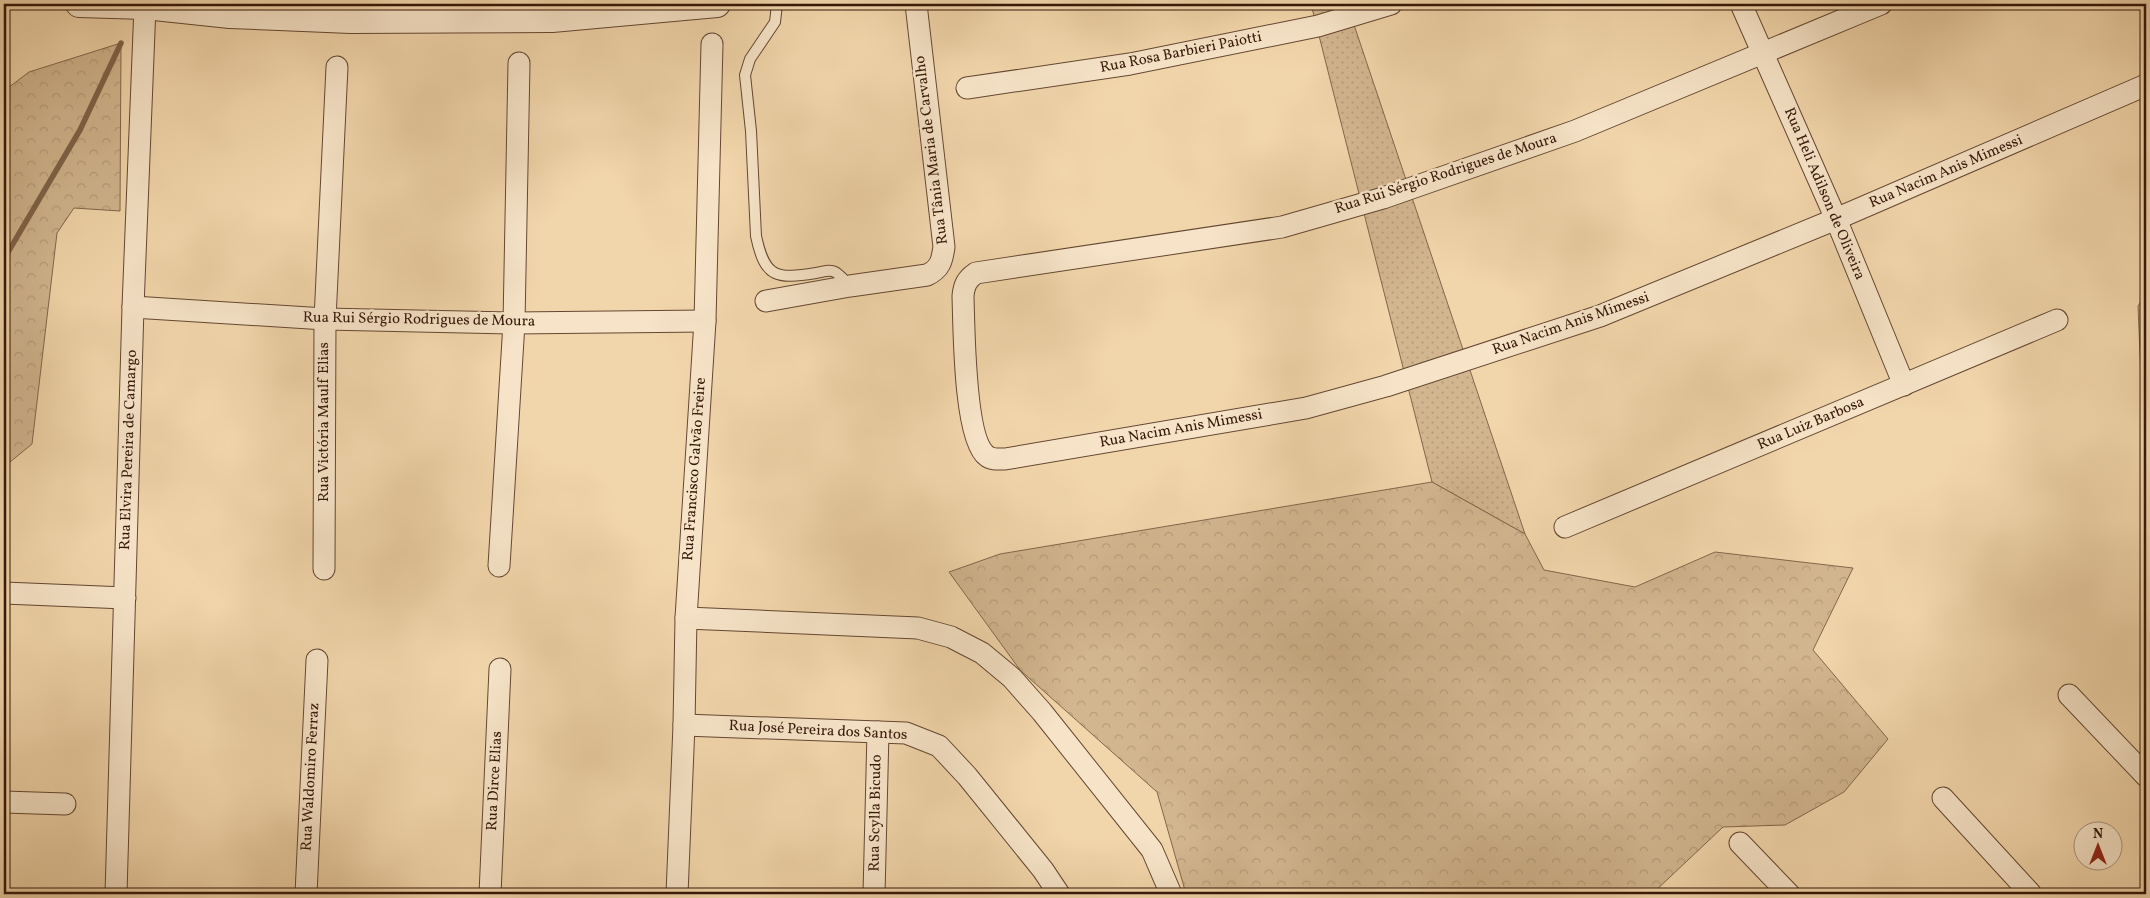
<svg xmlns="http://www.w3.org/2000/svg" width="2150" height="898" viewBox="0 0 2150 898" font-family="Vollkorn,serif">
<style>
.grass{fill:url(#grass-dots);stroke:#84664c}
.forest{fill:url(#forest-crowns);stroke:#84664c}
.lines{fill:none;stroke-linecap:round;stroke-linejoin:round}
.stream{stroke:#806349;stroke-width:5.5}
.service-casing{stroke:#644732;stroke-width:12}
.minor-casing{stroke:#644732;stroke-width:23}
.tertiary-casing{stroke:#644732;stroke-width:28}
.service{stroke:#f7e4c8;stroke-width:10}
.minor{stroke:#f7e4c8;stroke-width:21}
.tertiary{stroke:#f7e4c8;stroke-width:26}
.labels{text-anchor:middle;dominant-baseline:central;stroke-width:5;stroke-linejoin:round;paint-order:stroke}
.street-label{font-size:15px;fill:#351709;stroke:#f7e4c8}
</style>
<defs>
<pattern id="grass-dots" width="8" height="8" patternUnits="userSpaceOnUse" patternTransform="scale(1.25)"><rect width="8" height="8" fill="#d2b68f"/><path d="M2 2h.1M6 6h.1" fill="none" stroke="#b59c7a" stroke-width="1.8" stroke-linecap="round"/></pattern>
<pattern id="forest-crowns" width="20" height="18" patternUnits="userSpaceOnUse" patternTransform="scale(1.25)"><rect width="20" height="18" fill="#d2b68f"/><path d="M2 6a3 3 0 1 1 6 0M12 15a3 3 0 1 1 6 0" fill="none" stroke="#b59c7a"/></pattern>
</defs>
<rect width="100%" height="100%" fill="#f2d6ab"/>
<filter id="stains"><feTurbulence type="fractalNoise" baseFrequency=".004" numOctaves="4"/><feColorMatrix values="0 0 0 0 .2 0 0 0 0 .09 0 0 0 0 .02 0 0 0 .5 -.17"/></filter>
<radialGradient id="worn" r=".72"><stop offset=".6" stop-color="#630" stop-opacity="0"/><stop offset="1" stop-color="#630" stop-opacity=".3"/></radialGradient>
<polygon class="grass" points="1311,4 1347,4 1525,534 1432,482"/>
<g class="forest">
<polygon points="121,43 120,211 74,208 57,233 32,444 4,467 4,91 29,72"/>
<polygon points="2146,294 2146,431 2143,424 2138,306"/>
<polygon points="1432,482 1525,534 1544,570 1635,587 1715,552 1853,568 1813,650 1888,739 1844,792 1785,825 1723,827 1652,894 1186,894 1157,792 1020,670 949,572 1000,554"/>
</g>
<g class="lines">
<polyline class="stream" points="4,259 80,130 121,43"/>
<g class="service-casing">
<path id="service" d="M777,4L775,22L750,59L745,75L751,131L756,236C765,279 777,279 816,273C822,272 830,269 835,272C840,275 845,281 850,285"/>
</g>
<g class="minor-casing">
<g id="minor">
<polyline points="1741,4 1836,219 1904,385"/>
<path d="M1881,4L1575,131L1383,198L1282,227L976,273C967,279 964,285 963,296C964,325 964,440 987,456C992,460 999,459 1005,459L1306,408L1386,386L1600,316L1836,219L2146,85"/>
<polyline points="967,88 1130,64 1318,26 1391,4"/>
<path d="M766,301L850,286L927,275C940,269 942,261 944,247L916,4"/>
<polyline points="133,307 325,319 514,323 705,321"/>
<polyline points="1565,527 2057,320"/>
<polyline points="499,566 514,323 519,63"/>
<polyline points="324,569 325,319 337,67"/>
<polyline points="4,593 125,598"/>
<polyline points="686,618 918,628 951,637 982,653 1012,678 1042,712 1152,850 1171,894"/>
<polyline points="2069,695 2146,776"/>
<polyline points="684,725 906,733 939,746 967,776 1043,870 1059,894"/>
<polyline points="1943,798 2031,894"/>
<polyline points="4,802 65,804"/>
<polyline points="1740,843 1789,894"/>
<polyline points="116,894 133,307 145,6"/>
<polyline points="306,894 317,660"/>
<polyline points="490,894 500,669"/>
<polyline points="677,894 684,725 686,618 705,321 712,44"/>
<polyline points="874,894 878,732"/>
</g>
</g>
<g class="tertiary-casing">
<polyline id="tertiary" points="79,4 145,6 230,15 351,20 552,19 717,4"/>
</g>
<use href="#service" class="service"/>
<use href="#minor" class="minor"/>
<use href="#tertiary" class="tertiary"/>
</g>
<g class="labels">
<g class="street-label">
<text transform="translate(1181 53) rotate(-11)">Rua Rosa Barbieri Paiotti</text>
<text transform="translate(932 150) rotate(-97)">Rua Tânia Maria de Carvalho</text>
<text transform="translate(1946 172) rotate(-23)">Rua Nacim Anis Mimessi</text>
<text transform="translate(1446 174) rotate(-18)">Rua Rui Sérgio Rodrigues de Moura</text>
<text transform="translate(1824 194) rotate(67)">Rua Heli Adilson de Oliveira</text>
<text transform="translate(419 320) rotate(1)">Rua Rui Sérgio Rodrigues de Moura</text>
<text transform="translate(1571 324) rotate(-19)">Rua Nacim Anis Mimessi</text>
<text transform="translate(324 422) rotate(-90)">Rua Victória Maulf Elias</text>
<text transform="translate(1811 424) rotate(-23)">Rua Luiz Barbosa</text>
<text transform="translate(1181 429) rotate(-10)">Rua Nacim Anis Mimessi</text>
<text transform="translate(129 450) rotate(-88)">Rua Elvira Pereira de Camargo</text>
<text transform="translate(695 469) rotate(-86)">Rua Francisco Galvão Freire</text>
<text transform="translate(818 731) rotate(3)">Rua José Pereira dos Santos</text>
<text transform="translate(311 777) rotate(-87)">Rua Waldomiro Ferraz</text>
<text transform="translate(495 781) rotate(-87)">Rua Dirce Elias</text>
<text transform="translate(876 813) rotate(-89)">Rua Scylla Bicudo</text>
</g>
</g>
<rect width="2150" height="898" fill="none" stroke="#f2d6ab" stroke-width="20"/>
<rect x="5" y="5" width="2140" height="888" fill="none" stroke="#351709" stroke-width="2.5"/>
<rect x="10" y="10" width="2130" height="878" fill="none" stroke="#351709"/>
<g transform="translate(2098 846)"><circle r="24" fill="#f7e4c8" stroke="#a9927c"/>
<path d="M0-4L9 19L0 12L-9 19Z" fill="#8f2418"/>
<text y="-8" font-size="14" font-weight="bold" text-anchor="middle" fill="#351709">N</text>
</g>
<rect width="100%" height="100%" filter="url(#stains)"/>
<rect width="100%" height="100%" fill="url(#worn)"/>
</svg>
